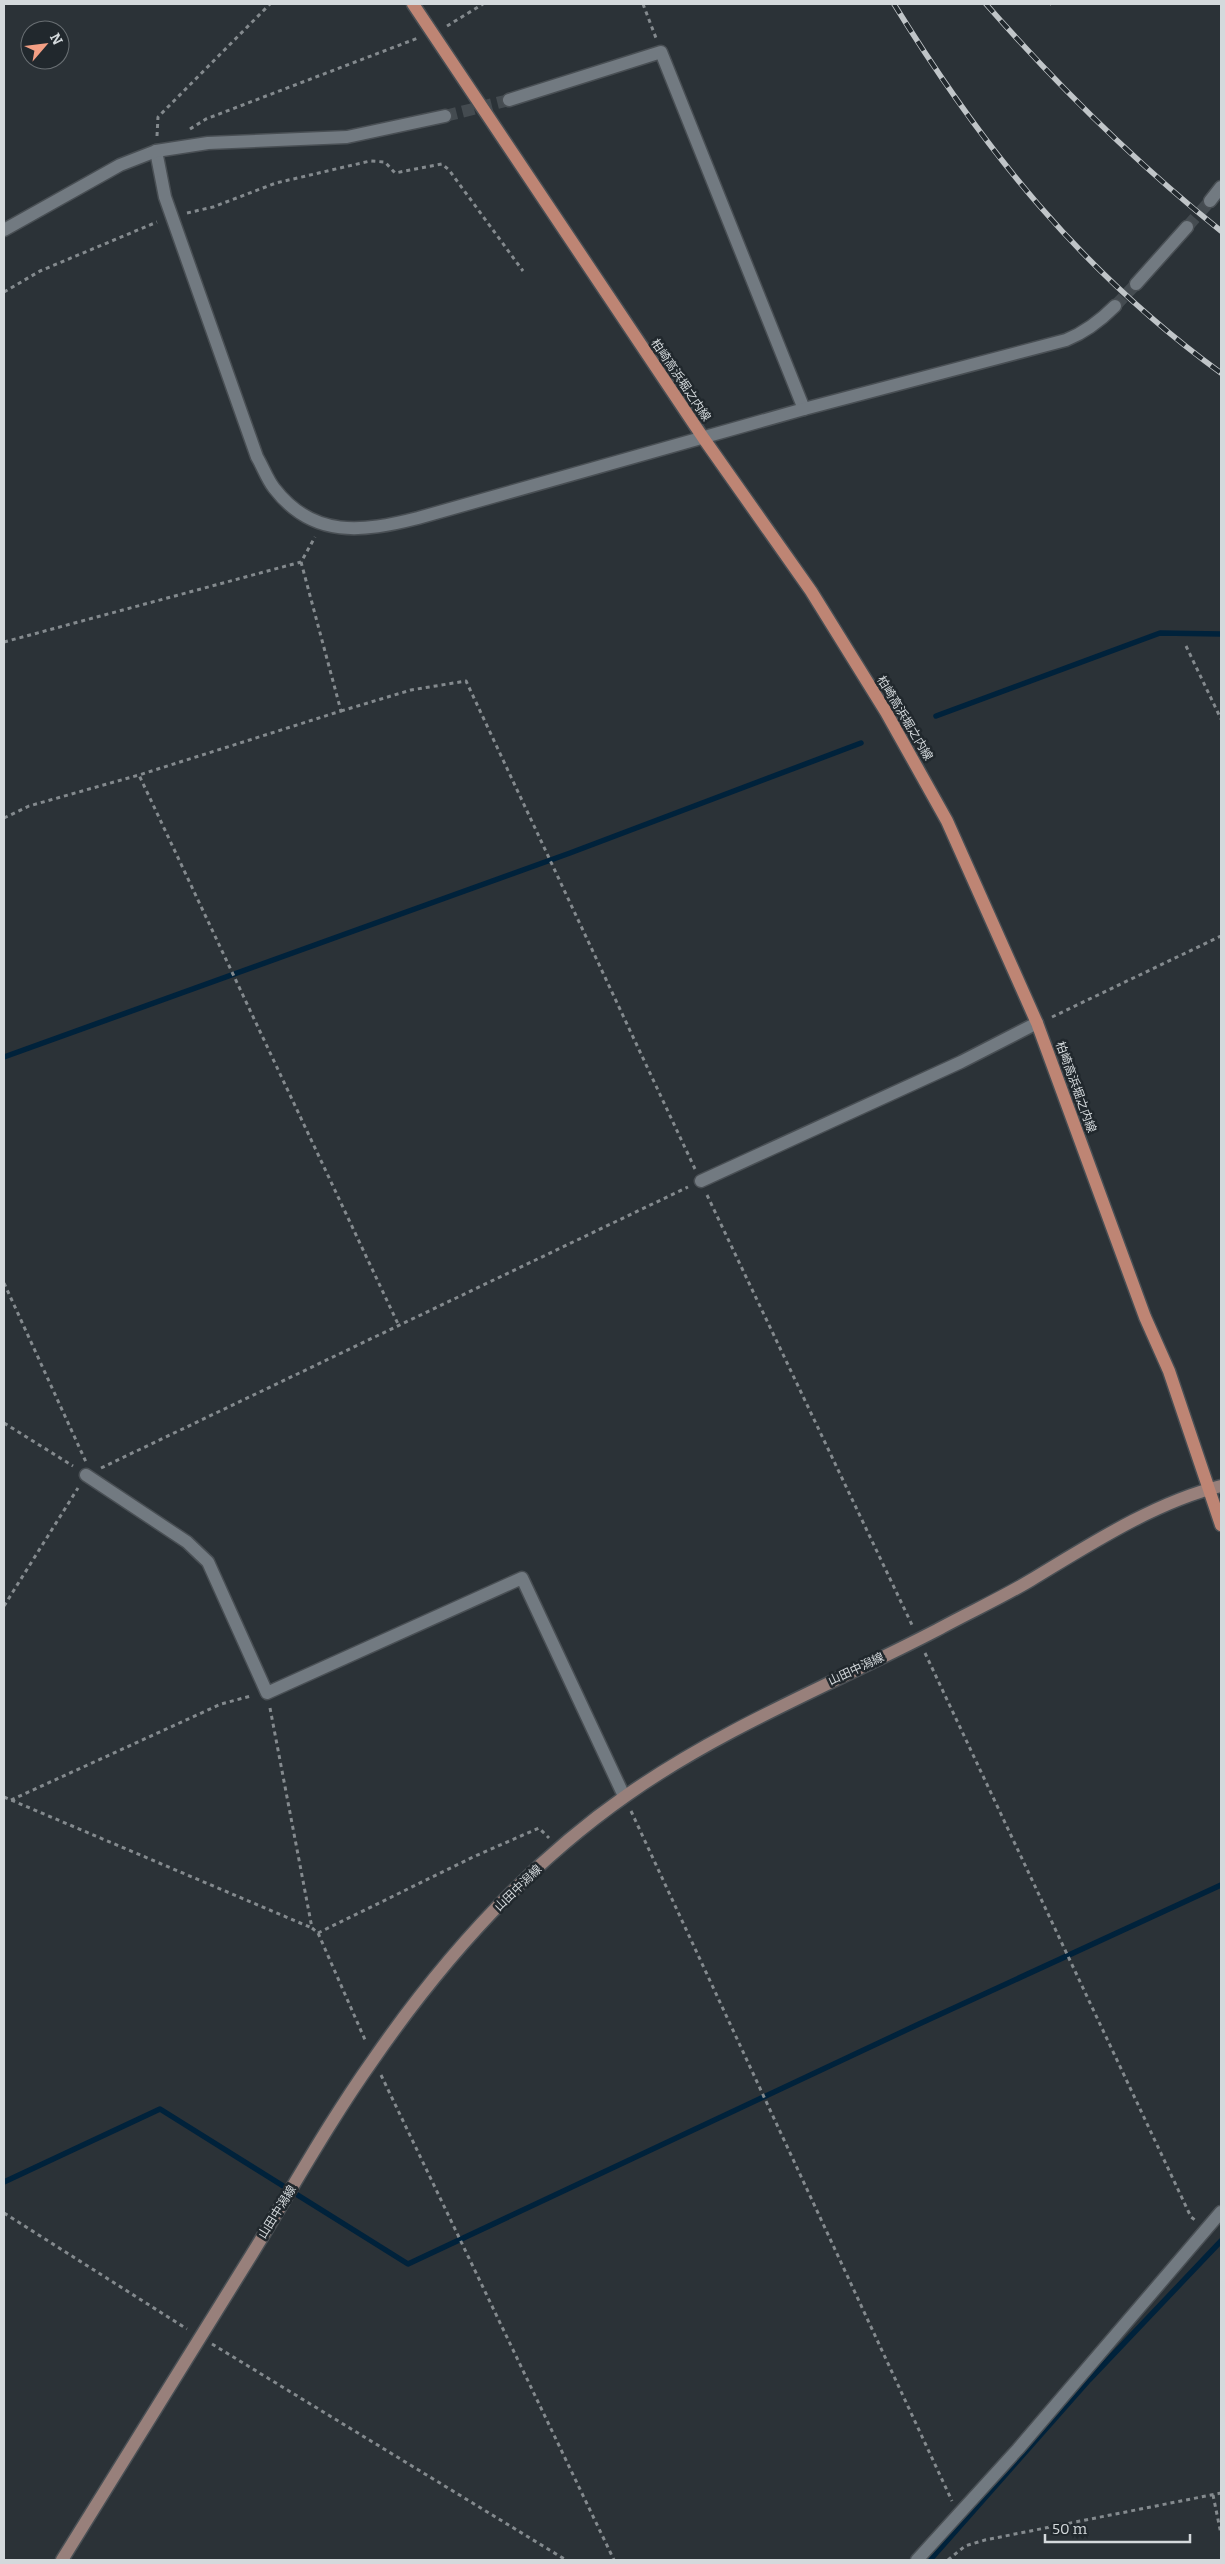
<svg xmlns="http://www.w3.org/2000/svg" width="1225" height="2564" viewBox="0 0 1225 2564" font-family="Bitter,'Noto Sans JP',serif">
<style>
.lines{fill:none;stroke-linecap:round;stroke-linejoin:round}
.stream{stroke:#00223b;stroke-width:5.5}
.minor-tunnel{stroke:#444b50;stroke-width:12;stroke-dasharray:12 6;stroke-linecap:butt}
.minor-casing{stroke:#494f54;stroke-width:15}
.secondary-casing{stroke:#494f54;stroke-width:15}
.primary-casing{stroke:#494f54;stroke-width:15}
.path{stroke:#848a8e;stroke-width:3;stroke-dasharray:4 4;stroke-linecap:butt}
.minor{stroke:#727a81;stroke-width:12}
.secondary{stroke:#98807b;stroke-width:12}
.primary{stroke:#be8574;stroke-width:12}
.rail-casing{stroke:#c0c5c8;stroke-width:5.5}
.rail{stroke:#21282d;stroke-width:4;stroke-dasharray:11;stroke-linecap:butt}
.labels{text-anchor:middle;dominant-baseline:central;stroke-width:5;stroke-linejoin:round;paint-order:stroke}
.street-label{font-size:12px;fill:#d4d9dc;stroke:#21282d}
</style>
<rect width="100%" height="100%" fill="#2b3237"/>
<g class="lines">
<g class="stream">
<polyline points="936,716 1160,633 1221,634"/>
<polyline points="4,1057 570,853 861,743"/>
<polyline points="4,2182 160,2109 408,2264 919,2024 1221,1885"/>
<polyline points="930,2560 1089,2380 1221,2241"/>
</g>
<g class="minor-tunnel">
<polyline points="445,116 509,100"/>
<polyline points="1187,227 1210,201"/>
<polyline points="1115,306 1136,284"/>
</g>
<g class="minor-casing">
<g id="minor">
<polyline points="509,100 661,52 804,409"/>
<path d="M156,151L165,197L257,457C263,467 267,479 274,488C313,539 363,532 418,518L804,409L1066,340C1086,332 1100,321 1115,306"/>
<polyline points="1210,201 1221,187"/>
<polyline points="4,230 120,165 156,151 208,143 347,137 445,116"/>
<polyline points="1136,284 1187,227"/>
<polyline points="701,1181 961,1062 1037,1023"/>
<polyline points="86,1475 187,1542 208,1562 267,1693 522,1578 624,1796"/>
<polyline points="917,2560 1018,2449 1221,2212"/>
</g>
</g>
<g class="secondary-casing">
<path id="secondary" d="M62,2560C125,2458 189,2356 252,2254C292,2189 329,2122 373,2060C442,1960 527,1865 627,1795C724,1727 833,1684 937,1630C968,1613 1001,1598 1031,1580C1089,1545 1155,1502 1221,1486"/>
</g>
<g class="primary-casing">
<polyline id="primary" points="413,4 704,439 811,591 886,712 947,821 1037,1023 1145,1317 1169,1371 1221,1525"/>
</g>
<g class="path">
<polyline points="643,4 656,38"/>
<polyline points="1050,4 1051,4"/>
<polyline points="447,26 483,4"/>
<polyline points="190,129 206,119 418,38"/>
<polyline points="157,136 158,117 270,4"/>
<polyline points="187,213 213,207 276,183 370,161 385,162 395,173 442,164 449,170 523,271"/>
<polyline points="4,292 40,271 157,222"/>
<polyline points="301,562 341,711 139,775 399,1326"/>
<polyline points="4,642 301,562 315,537"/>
<polyline points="1186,646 1221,719"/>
<polyline points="341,711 411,690 466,681 695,1169"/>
<polyline points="4,818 29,806 139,775"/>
<polyline points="1052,1017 1221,936"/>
<polyline points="707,1195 913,1627"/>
<polyline points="4,1283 86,1462"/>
<polyline points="4,1423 73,1466"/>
<polyline points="101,1468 688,1187"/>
<polyline points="4,1606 78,1488"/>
<polyline points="925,1653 1191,2217 1195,2220"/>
<polyline points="270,1708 312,1928 318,1933 366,2042"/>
<polyline points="4,1797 312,1928"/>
<polyline points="11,1800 221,1704 251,1696"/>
<polyline points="631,1811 952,2501"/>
<polyline points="318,1933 473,1857 539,1828 549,1838"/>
<polyline points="381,2075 614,2560"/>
<polyline points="4,2213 187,2329"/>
<polyline points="212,2344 566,2560"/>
<polyline points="1213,2495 1221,2534"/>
<polyline points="948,2560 965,2546 985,2540 1221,2493"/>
</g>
<use href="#minor" class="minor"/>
<use href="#secondary" class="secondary"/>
<use href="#primary" class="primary"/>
<g class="rail-casing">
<g id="rail">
<path d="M894,4C984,150 1081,271 1221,373"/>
<path d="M986,4C1058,86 1135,162 1221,231"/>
</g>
</g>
<use href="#rail" class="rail"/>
</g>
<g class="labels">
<g class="street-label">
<text transform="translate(681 380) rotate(56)">柏崎高浜堀之内線</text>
<text transform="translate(905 718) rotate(59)">柏崎高浜堀之内線</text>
<text transform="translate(1076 1087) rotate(70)">柏崎高浜堀之内線</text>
<text transform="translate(856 1669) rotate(-25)">山田中潟線</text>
<text transform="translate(518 1888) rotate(-44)">山田中潟線</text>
<text transform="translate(277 2212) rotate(-58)">山田中潟線</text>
</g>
</g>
<rect width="1225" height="2564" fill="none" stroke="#d4d9dc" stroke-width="10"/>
<g transform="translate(45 45) rotate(62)"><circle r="24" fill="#21282d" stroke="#696f73"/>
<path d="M0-4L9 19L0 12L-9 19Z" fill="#f39f84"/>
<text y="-8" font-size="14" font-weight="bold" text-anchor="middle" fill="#d4d9dc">N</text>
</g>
<path d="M1045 2534v8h145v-8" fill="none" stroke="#d4d9dc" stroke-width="2.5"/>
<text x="1052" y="2534" font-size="15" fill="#d4d9dc" stroke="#21282d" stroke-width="4" paint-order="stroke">50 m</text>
</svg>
